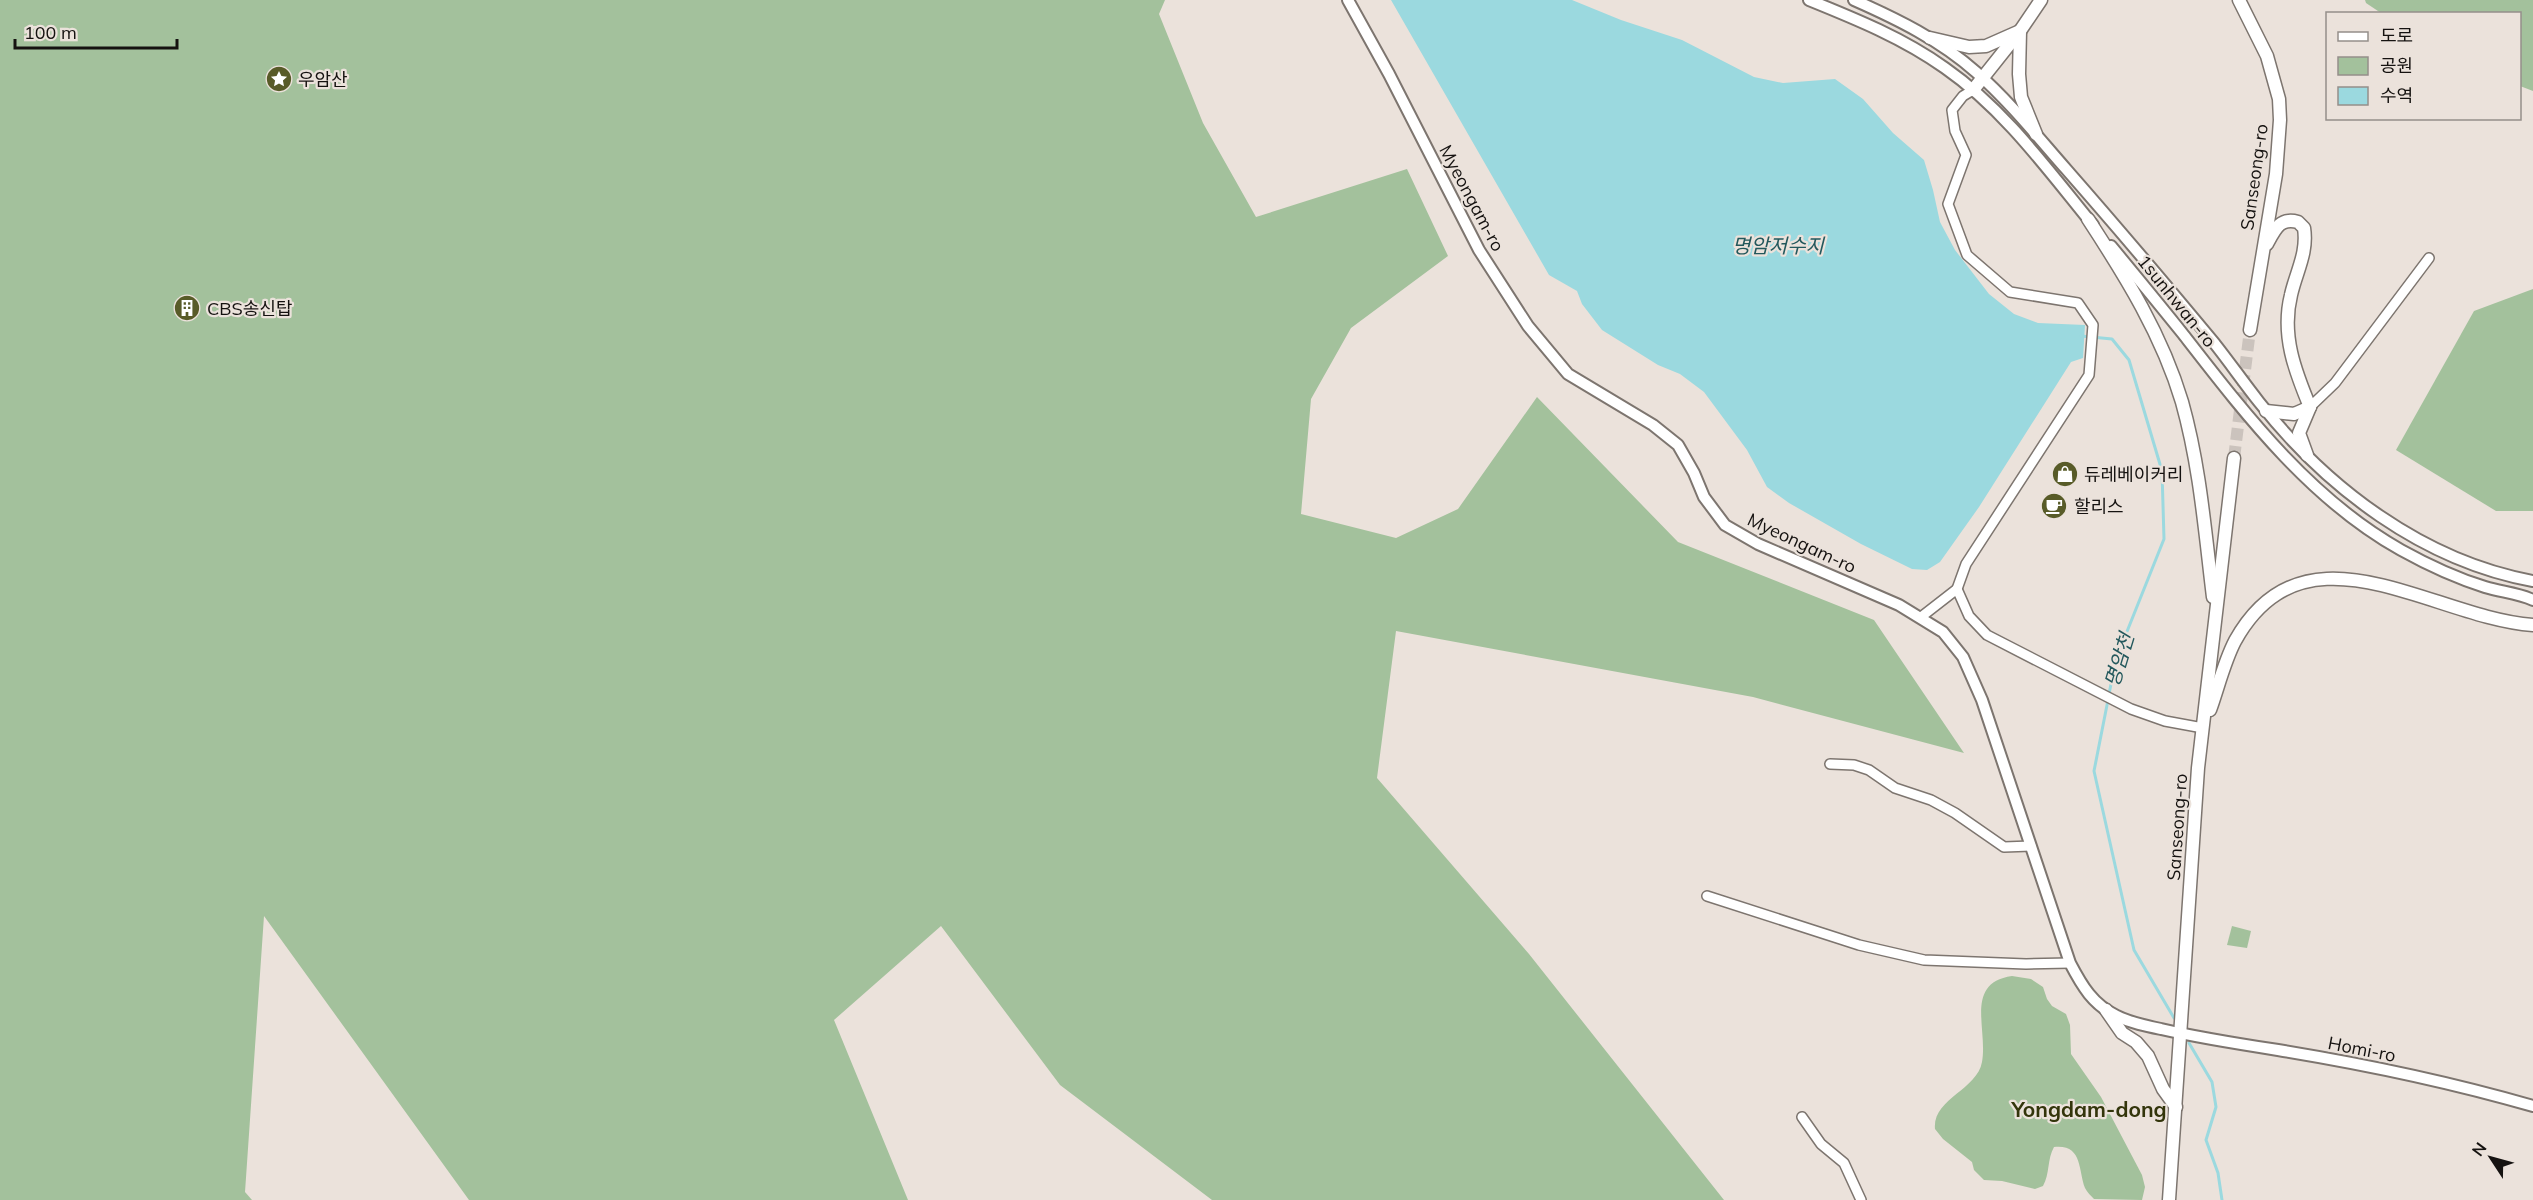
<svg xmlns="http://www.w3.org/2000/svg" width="2533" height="1200" viewBox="0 0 2533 1200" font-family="Mulish,'Noto Sans KR',sans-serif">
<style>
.green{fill:#a3c19c}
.water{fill:#9bd9df}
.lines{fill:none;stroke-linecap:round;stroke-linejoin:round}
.stream{stroke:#9bd9df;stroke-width:3}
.secondary-tunnel{stroke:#cbc3bd;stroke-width:12;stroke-dasharray:12 6;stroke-linecap:butt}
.minor-casing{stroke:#7d756f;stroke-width:12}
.tertiary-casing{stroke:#7d756f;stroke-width:14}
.secondary-casing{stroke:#7d756f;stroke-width:15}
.minor{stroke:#fff;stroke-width:9}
.tertiary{stroke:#fff;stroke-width:10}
.secondary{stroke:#fff;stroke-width:12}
.labels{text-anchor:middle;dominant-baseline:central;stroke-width:4.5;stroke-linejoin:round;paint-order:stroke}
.poi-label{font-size:18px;fill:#151210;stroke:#ebe2db;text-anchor:start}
.street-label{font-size:18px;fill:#151210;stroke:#ebe2db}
.water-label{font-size:20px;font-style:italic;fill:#23585c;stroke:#ebe2db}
.quarter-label{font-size:21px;font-weight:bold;fill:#33350b;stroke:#ebe2db}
</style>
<rect width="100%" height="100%" fill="#ebe2db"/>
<g class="green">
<polygon points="0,0 1165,0 1159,14 1203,123 1256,217 1407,169 1448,256 1351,328 1311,399 1301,514 1396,538 1458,509 1537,397 1678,542 1874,620 1964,753 1753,697 1396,631 1377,778 1529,954 1724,1200 1212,1200 1060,1085 941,926 834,1020 908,1200 469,1200 264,916 245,1192 252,1200 0,1200"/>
<polygon points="2365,0 2533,0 2533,91 2520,86 2520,14 2381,13 2366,3"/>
<polygon points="2533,289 2533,511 2496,511 2396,450 2474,311"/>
<polygon points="2232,926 2251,931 2247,948 2227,945"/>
<path d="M2012,976L2031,979L2043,987L2047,999L2052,1006L2066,1014L2070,1025L2071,1054L2101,1097L2142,1175L2145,1187L2142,1200L2094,1199C2091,1196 2087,1192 2085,1188C2078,1170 2083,1144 2054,1147C2047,1159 2050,1174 2043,1186L2035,1189L2002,1181L1984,1180L1974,1170L1972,1162L1943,1139L1935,1129C1932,1099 1977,1090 1982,1062C1988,1029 1964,983 2012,976Z"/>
</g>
<polygon class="water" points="1391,0 1572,0 1621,20 1682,40 1754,77 1783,83 1835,79 1863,99 1893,133 1924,160 1933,190 1940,222 1955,250 1989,294 2014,314 2038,323 2085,325 2083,358 2071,362 1979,507 1940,562 1927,570 1912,569 1861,544 1789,503 1767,487 1747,450 1704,392 1680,374 1658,365 1602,330 1582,304 1577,291 1549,275"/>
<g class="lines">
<g class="stream">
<polyline points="2081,336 2112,339 2129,360 2162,471 2164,539 2116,659 2109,694"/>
<polyline points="2108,700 2094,771 2134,950 2174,1018"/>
<polyline points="2189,1043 2212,1082 2216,1107 2206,1140 2218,1173 2222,1200"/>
</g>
<polyline class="secondary-tunnel" points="2234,458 2250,330"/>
<g class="minor-casing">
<g id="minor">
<polyline points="2310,407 2335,383 2429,258"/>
<polyline points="1957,589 1966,564 2089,375 2093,325 2078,303 2010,292 1967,255 1948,204 1966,155 1955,131 1952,110 1963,96 1973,90"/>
<polyline points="1921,617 1957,589 1969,616 1987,635 2131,709 2165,721 2203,728"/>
<polyline points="1830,764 1854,765 1869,770 1895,788 1931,800 1955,813 2004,847 2031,846"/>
<polyline points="1707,896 1859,945 1924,960 2026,964 2070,963"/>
<polyline points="1802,1117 1821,1144 1844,1163 1861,1200"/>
</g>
</g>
<g class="tertiary-casing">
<g id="tertiary">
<path d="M1348,0L1389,74L1479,250L1528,326L1568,374L1653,425L1678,445L1694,473L1704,497L1725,525L1758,544L1899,605L1943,632L1963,657L1982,700L2070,963C2082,986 2093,1005 2117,1016C2131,1023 2146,1026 2161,1029C2200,1038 2239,1044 2278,1050C2364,1064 2450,1082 2533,1106"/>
<path d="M1809,0C1856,19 1903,38 1945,68C2004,109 2048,170 2093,225"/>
<path d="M1854,0C1897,19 1940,40 1976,72C2009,101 2037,136 2066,169C2116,226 2166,285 2215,344C2230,363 2244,383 2259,402C2327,488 2423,561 2533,581"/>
<path d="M2111,246C2135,275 2159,304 2183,334C2246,415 2310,499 2401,550C2428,565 2456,578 2485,587C2501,592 2518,593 2533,600"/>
</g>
</g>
<g class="secondary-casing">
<g id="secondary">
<polyline points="2239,0 2267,56 2279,99 2280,120 2276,174 2250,330"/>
<polyline points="1930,38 1969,47 1986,46 2020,31 2019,74 2021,97 2036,134"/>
<polyline points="1973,90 2020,31 2041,0"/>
<path d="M2088,219C2126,277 2162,335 2182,402C2200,466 2205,532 2213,597"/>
<path d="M2267,244C2275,229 2280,217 2298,222L2304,228C2308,253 2296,272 2291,295C2281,335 2295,371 2310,407L2299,433L2307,455"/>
<polyline points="2266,411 2294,414 2310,407"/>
<path d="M2210,710C2218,688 2224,662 2235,641C2305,515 2432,618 2533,625"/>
<polyline points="2106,1010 2122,1033 2136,1042 2148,1056 2163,1089 2176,1107"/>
<polyline points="2169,1200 2198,768 2234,458"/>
</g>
</g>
<use href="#minor" class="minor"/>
<use href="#tertiary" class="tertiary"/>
<use href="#secondary" class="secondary"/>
</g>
<defs>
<g id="sight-disc" transform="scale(1.35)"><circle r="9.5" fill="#585b28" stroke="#ebe2db"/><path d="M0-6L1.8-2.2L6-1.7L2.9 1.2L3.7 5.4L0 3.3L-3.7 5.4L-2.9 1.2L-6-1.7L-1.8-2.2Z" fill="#fff"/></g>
<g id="building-disc" transform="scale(1.35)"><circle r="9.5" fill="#585b28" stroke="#ebe2db"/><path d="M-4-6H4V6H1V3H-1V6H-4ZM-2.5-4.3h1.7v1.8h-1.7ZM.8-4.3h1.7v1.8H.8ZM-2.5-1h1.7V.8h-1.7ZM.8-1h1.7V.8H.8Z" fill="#fff"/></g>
<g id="shop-disc" transform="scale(1.35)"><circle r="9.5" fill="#585b28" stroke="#ebe2db"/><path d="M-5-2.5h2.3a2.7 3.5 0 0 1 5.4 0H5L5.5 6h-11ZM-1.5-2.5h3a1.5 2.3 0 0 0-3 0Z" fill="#fff"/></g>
<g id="cafe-disc" transform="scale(1.35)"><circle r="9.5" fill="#585b28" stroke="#ebe2db"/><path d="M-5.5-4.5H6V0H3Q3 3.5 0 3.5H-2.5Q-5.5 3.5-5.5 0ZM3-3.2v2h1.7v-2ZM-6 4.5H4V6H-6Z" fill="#fff"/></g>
</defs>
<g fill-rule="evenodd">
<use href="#sight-disc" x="279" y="79"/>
<use href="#building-disc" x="187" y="308"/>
<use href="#shop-disc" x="2065" y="474"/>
<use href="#cafe-disc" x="2054" y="506"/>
</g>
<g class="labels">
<g class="poi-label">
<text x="298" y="79">우암산</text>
<text x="207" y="308">CBS송신탑</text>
<text x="2084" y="474">듀레베이커리</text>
<text x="2074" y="506">할리스</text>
</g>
<g class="street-label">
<text transform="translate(2254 177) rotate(-82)">Sanseong-ro</text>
<text transform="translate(1472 198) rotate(62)">Myeongam-ro</text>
<text transform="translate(2177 301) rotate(51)">1sunhwan-ro</text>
<text transform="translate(1802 543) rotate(25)">Myeongam-ro</text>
<text transform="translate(2177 827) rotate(-86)">Sanseong-ro</text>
<text transform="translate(2362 1049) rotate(11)">Homi-ro</text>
</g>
<g class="water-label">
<text x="1778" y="245">명암저수지</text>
<text transform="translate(2119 660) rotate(-73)">명암천</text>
</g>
<g class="quarter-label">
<text x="2089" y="1109">Yongdam-dong</text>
</g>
</g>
<rect x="2326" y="12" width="195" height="108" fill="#ebe2db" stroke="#958f8a" stroke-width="1.5"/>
<rect x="2338" y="32" width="30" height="9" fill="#ffffff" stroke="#958f8a" stroke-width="1.5"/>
<text x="2380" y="42" font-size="18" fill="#151210">도로</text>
<rect x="2338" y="57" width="30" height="18" fill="#a3c19c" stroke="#958f8a" stroke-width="1.5"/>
<text x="2380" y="72" font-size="18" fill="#151210">공원</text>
<rect x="2338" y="87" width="30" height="18" fill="#9bd9df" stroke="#958f8a" stroke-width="1.5"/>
<text x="2380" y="102" font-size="18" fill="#151210">수역</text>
<g transform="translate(2491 1158) rotate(306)" stroke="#ebe2db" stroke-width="4.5" paint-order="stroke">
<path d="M0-4.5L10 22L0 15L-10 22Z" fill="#151210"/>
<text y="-9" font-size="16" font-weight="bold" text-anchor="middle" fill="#151210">N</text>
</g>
<path d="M15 39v9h162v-9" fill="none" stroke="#151210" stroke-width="3"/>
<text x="24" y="39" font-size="18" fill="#151210" stroke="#ebe2db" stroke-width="4.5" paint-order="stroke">100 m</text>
</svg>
